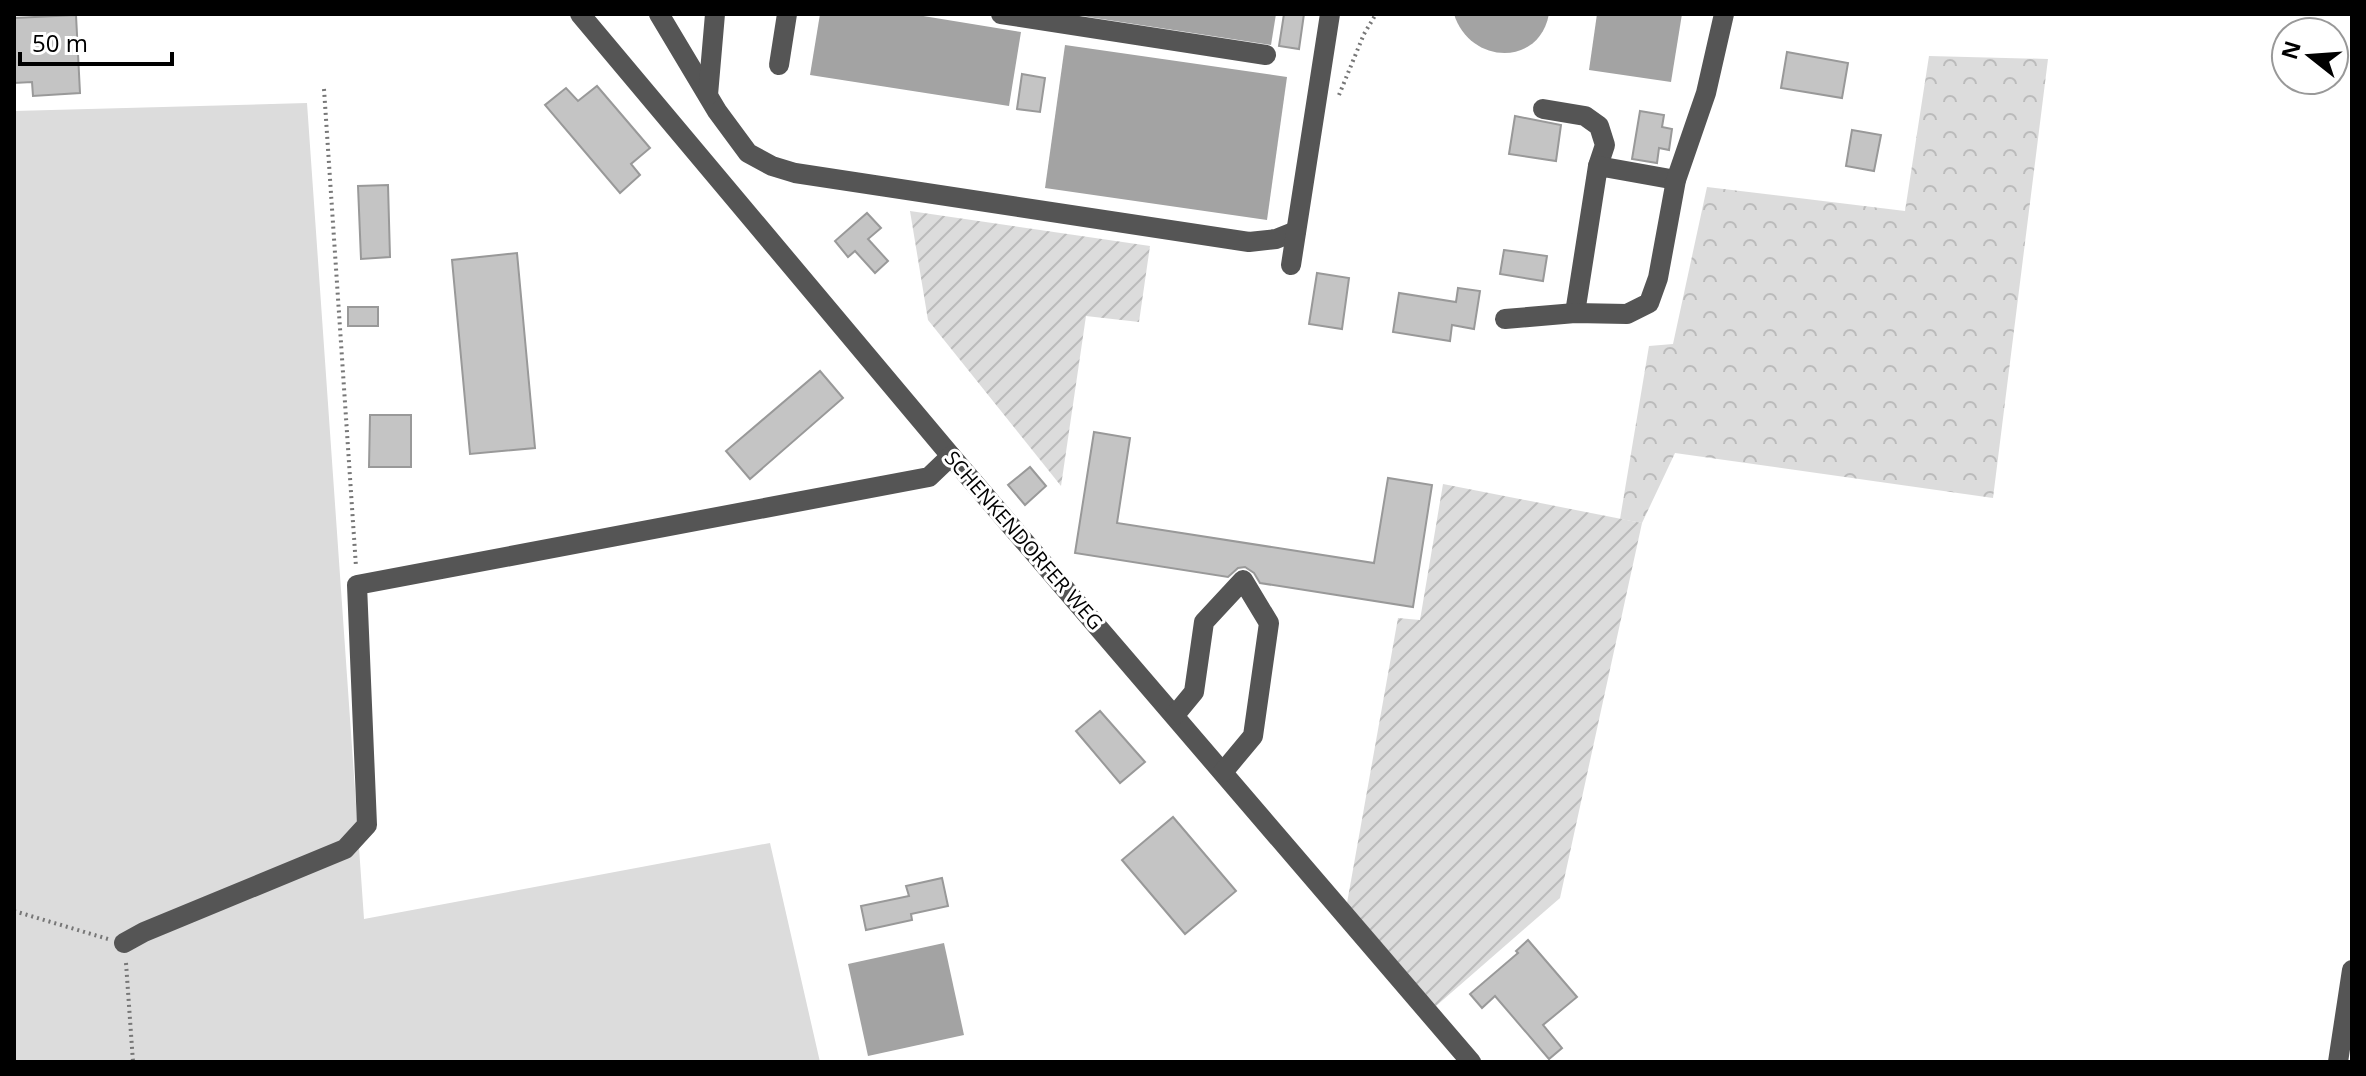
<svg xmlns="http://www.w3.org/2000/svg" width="2366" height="1076" viewBox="0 0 2366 1076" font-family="'Open Sans',sans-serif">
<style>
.grass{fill:#dcdcdc}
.forest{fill:url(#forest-crowns)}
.garden{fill:url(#garden-furrows)}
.water{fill:#a3a3a3}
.building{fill:#c4c4c4;stroke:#999;stroke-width:2}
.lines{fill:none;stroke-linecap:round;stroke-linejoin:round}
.path{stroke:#777;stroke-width:4;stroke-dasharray:2 4;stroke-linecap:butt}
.minor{stroke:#555;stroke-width:20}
.labels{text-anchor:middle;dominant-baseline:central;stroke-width:6;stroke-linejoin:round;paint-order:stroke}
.street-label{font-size:20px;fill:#000;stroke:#fff}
</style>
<defs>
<pattern id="forest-crowns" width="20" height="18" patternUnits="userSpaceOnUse" patternTransform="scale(2)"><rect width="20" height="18" fill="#dcdcdc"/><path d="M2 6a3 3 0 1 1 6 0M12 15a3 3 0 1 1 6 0" fill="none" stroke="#bbb"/></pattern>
<pattern id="garden-furrows" width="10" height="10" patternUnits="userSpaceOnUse" patternTransform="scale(2)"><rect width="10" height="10" fill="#dcdcdc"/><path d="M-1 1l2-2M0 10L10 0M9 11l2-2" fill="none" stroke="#bbb"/></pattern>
</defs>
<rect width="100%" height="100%" fill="#fff"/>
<polygon class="grass" points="307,103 364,919 770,843 820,1062 14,1062 14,111"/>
<polygon class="forest" points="1929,56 2048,59 1993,498 1675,453 1642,523 1620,519 1649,346 1673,344 1707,187 1905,211"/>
<g class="garden">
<polygon points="910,211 1150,246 1139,322 1086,316 1061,486 928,320"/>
<polygon points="1443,484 1642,523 1560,898 1436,1006 1347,903 1398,618 1420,620"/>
</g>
<g class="water">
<polygon points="820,14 911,14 1021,32 1009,106 810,75"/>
<polygon points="1069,14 1276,14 1271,45"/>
<path d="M1454,14H1549C1539,68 1469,64 1454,14Z"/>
<polygon points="1597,14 1682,14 1671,82 1589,70"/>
<polygon points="1065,45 1287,77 1267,220 1045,188"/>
<polygon points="944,943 964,1035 868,1056 848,964"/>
</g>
<g class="building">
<polygon points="1284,14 1304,14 1299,49 1279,46"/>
<polygon points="76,15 80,93 33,96 32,82 14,83 14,18"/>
<polygon points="1787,52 1848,63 1842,98 1781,88"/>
<polygon points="1022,74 1045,78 1040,112 1017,109"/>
<polygon points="597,86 650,148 631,164 640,175 620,193 545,105 566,88 578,101"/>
<polygon points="1640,111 1664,115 1662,127 1672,129 1669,150 1659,148 1657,163 1632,159"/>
<polygon points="1515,116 1561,125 1556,161 1509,154"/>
<polygon points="1852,130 1881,135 1874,171 1846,166"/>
<polygon points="388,185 390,257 361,259 358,186"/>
<polygon points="867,213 881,228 868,239 888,261 875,273 855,251 848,257 835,241"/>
<polygon points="1504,250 1547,256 1543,281 1500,274"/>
<polygon points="517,253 535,448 470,454 452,260"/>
<polygon points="1317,273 1349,278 1342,329 1309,324"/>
<polygon points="1458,288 1480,291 1474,329 1452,325 1450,341 1393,332 1399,293 1456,302"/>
<rect x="348" y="307" width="30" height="19"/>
<polygon points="820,371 843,398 750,479 726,451"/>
<polygon points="370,415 411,415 411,467 369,467"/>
<polygon points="1094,432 1130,438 1117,523 1374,563 1388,478 1432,485 1413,607 1260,583 1254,573 1245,567 1238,568 1228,577 1075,553"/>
<polygon points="1030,467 1046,486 1025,505 1008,485"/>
<polygon points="1100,711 1145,762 1120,783 1076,731"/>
<polygon points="1173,817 1236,891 1185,934 1122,860"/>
<polygon points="942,878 948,906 911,914 912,920 866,930 861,906 909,896 906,886"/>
<polygon points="1528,940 1577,997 1543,1025 1562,1048 1549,1059 1495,996 1482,1008 1470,994 1518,953 1516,951"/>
</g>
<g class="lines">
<g class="path">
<polyline points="324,89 356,567"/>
<polyline points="1339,95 1364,34 1376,14"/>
<polyline points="14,911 108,939"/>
<polyline points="126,963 133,1062"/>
</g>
<g class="minor">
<polyline points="580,14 951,456 1471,1062"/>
<polyline points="659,14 717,111 748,153 772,166 795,173 1249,242 1276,239 1296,231"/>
<polyline points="1001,14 1266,55"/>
<polyline points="779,65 787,14"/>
<polyline points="708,95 715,14"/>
<polyline points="1543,109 1585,116 1599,126 1605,145 1598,166"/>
<polyline points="1291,265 1330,14"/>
<polyline points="1575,313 1598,166 1676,180"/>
<polyline points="1505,319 1575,313 1627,314 1649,303 1658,278 1676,180 1706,93 1724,14"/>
<polyline points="1175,715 1194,692 1204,622 1243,580 1269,623 1253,736 1223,772"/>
<polyline points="124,943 144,932 345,849 367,825 357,585 929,477 951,456"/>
<polyline points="2338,1062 2352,970"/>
</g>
</g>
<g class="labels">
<g class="street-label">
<text transform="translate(1024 540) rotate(49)">SCHENKENDORFER WEG</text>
</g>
</g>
<rect width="2366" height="1076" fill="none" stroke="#000000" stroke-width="32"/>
<g transform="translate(2310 56) rotate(287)"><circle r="38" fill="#ffffff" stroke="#999999" stroke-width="2"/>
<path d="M0-6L14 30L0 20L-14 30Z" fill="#000000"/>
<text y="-12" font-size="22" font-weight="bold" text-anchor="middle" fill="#000000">N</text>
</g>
<path d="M20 52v12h152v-12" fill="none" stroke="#000000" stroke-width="4"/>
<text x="32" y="52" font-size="24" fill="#000000" stroke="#ffffff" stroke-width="6" paint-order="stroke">50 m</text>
</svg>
